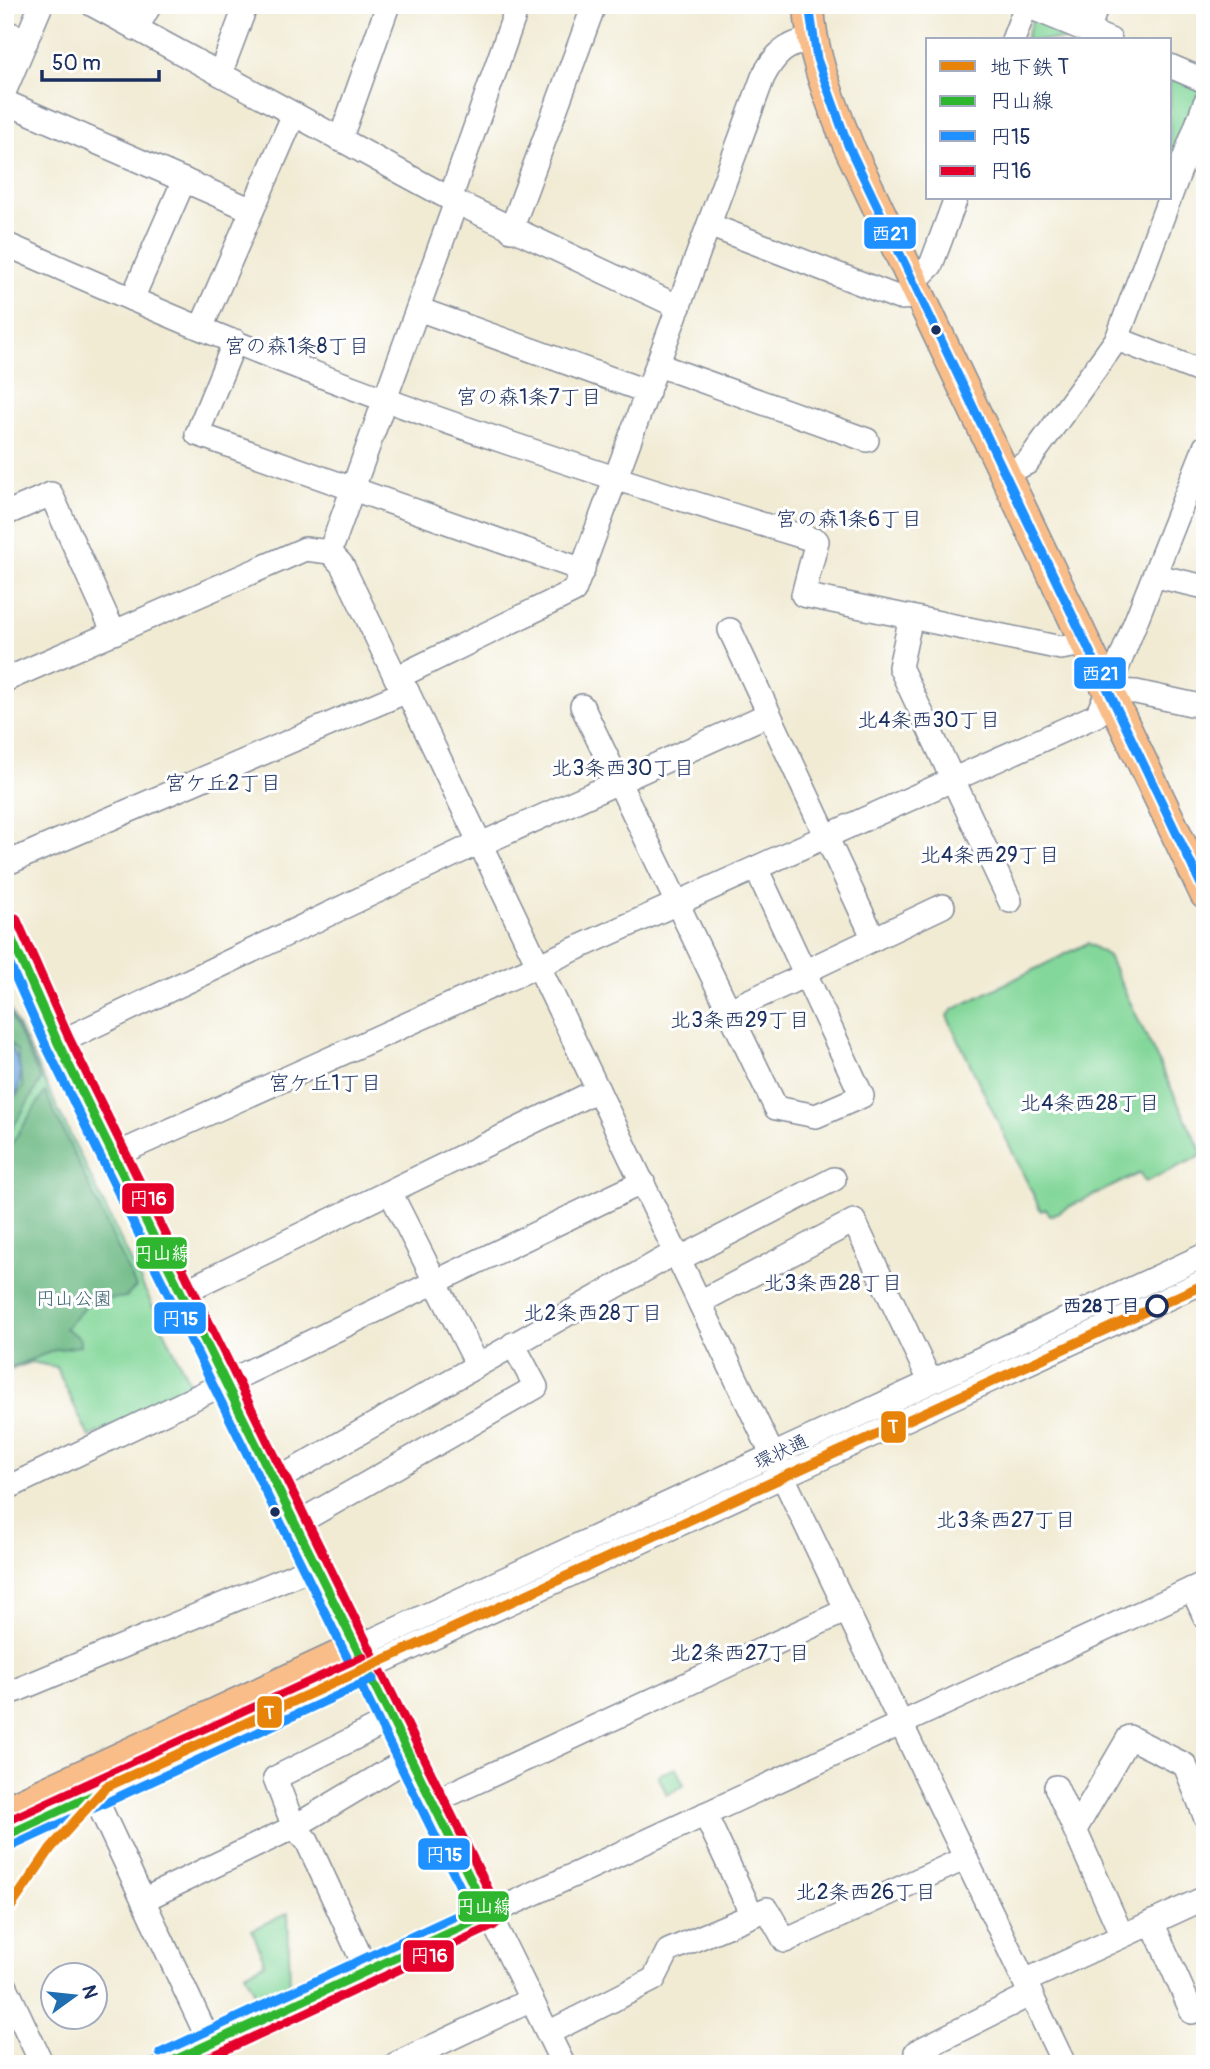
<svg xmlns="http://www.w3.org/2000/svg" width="1210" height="2069" viewBox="0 0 1210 2069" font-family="Pangolin,'Klee One',sans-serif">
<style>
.green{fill:#83d79a;stroke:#4f837c;stroke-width:2}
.forest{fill:#6ab882;stroke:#427470;stroke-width:2}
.water{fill:#6ba5db;stroke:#436a9c;stroke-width:2}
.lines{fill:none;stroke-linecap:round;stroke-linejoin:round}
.minor-casing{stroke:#868d99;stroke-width:26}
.major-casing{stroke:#868d99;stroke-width:33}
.minor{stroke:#fff;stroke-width:23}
.major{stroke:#f8bd88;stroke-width:30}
.bus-1-casing{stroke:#fff;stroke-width:14}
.bus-2-casing{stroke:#fff;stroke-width:14}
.bus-3-casing{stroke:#fff;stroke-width:14}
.bus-4-casing{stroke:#fff;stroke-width:14}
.bus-1{stroke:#2eb62e;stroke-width:9}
.bus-2{stroke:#1e90ff;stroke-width:9}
.bus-3{stroke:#e4002b;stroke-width:9}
.bus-4{stroke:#1e90ff;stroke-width:9}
.metro-1-casing{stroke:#fff;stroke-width:16}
.metro-1{stroke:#e88309;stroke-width:10}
.bus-dot{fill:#1b2f5e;stroke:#fff;stroke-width:2.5}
.stop-dot{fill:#fff;stroke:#1b2f5e;stroke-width:3.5}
.labels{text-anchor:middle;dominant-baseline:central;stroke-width:6;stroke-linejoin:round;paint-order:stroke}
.park-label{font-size:19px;fill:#3a6170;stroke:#fff}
.stop-label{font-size:19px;font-weight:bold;fill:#1b2f5e;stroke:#fff;text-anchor:end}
.street-label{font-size:19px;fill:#1b2f5e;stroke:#fff}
.neighbourhood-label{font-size:21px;fill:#1b2f5e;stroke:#fff}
.line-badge{stroke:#fff;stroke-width:2.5}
.badge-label{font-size:19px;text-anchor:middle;font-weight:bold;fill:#fff}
</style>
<rect width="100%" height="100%" fill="#fff"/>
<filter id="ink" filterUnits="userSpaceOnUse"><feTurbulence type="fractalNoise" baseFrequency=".0143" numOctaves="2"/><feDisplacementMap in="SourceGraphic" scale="14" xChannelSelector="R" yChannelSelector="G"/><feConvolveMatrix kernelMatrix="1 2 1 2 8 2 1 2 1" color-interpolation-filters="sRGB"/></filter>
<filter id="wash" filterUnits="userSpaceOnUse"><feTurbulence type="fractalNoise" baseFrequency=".00686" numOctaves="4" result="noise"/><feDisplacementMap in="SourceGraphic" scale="28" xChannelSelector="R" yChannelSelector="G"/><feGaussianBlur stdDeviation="1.57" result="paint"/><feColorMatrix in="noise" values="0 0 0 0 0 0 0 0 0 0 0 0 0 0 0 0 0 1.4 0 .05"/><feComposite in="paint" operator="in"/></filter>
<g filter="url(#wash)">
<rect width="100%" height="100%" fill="#f1ebd4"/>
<g class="green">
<polygon points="1033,18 1087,40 1025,40"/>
<polygon points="1170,74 1202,87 1170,166"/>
<polygon points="1088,943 1108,956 1203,1155 1145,1182 1140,1173 1050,1216 1046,1209 1041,1211 947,1016 954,1009"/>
<polygon points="5,999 192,1388 89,1437 56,1367 31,1362 5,1372"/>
<polygon points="676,1768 684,1785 667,1795 658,1775"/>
<polygon points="288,1913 290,1988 260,2002 245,1973 265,1963 252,1930"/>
</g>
<g class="forest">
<polygon points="5,1003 41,1080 5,1141 5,1110 23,1087 17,1051 5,1038"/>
<polygon points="45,1092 136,1287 126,1297 91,1301 65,1328 80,1338 80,1346 55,1350 5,1370 5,1154"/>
</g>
<path class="water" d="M5,1042C24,1061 26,1089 5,1108V1093L11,1076Z"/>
</g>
<g filter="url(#ink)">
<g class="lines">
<g class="minor-casing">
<g id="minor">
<polyline points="93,5 456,202 679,307"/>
<polyline points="1025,5 1110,40"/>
<polyline points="136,29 150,5"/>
<polyline points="5,31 26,42"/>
<polyline points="1088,31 1097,5"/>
<polyline points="1013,40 1026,6"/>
<polyline points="1170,66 1205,81"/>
<polyline points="220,74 246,5"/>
<polyline points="5,90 41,5"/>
<polyline points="5,102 252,210"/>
<polyline points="340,140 388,5"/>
<polyline points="450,199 518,5"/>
<polyline points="709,225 899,298 920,297"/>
<polyline points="511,230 594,5"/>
<path d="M5,244C70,272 135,301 200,328C401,411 609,478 817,541L803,595L1061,648L1085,644"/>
<polyline points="913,283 931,265 956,198"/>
<polyline points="132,299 184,180"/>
<polyline points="418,309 648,392"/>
<polyline points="201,328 294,114"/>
<polyline points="1117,339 1205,373"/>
<polyline points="235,341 197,434 583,570"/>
<polyline points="658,365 867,440"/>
<polyline points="1004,474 1027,463 1117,339 1205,103"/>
<polyline points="5,514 51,494 114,633"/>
<polyline points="330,552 456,202"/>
<polyline points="1156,576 1205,587"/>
<polyline points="911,617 900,667 1010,901"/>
<polyline points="730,630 874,939"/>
<path d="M396,678L574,591L763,77C775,54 785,45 811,39"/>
<polyline points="5,680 305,549 330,552 342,565 396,678 407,691 1064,2064"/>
<polyline points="1108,691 1205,447"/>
<polyline points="582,706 776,1108 816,1116 862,1096 756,868"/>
<polyline points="481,844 769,714"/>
<polyline points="5,864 407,691"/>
<polyline points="804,972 943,906"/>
<polyline points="727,1011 806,975"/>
<polyline points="58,1043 480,842"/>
<polyline points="113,1156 1097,715 1108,691 1136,692 1205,707"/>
<polyline points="390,1192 477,1364"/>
<polyline points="679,1259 834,1179"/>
<polyline points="181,1293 598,1090"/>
<polyline points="700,1302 854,1221 930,1381"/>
<polyline points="275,1481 676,1252"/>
<polyline points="5,1489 643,1182"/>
<polyline points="296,1524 536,1387 513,1344"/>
<polyline points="1192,1589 1205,1617"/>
<polyline points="358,1647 1205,1255"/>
<polyline points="5,1695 316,1566"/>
<polyline points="1056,1787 1122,1936"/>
<polyline points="94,1795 210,2043"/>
<polyline points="433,1802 847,1610"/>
<polyline points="705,1814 752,1915"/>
<polyline points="1076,1828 1129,1737 1185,1765 1205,1816"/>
<polyline points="143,1900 294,1827 275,1778 392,1719"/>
<polyline points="1152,1922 1192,2012 1205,2006"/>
<polyline points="367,1971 307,1841 294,1827 411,1757"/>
<polyline points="1025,1981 1205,1898"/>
<polyline points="5,1985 42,2064"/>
<polyline points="548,2033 654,1979 668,1951 767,1909 785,1941 966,1858"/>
<polyline points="165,2064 1205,1583"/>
<polyline points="396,2064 531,2000"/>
<polyline points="563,2064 368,1668 1205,1281"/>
<polyline points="921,2064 916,2052 1031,1994"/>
</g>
</g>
<g class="major-casing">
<g id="major">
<path d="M809,5C811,55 830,99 848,145L1205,894"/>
<polyline points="5,923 58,1043 368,1668 5,1836"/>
<polyline points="5,1811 358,1647"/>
</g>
</g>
<use href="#minor" class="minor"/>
<use href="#major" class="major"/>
<g class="bus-1-casing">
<g id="bus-1">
<polyline points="5,924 58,1043 488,1915 166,2064"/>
<polyline points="5,1836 368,1668"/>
</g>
</g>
<g class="bus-2-casing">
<g id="bus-2">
<polyline points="5,954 47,1048 471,1909 160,2053"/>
<polyline points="10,1847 373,1679"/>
</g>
</g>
<g class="bus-3-casing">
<g id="bus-3">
<polyline points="16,918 69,1038 500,1913 499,1921 493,1926 195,2064"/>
<polyline points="5,1822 363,1657"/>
</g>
</g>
<g class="bus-4-casing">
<polyline id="bus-4" points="809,5 817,59 848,145 1205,893"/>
</g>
<use href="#bus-1" class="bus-1"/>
<use href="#bus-2" class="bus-2"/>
<use href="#bus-3" class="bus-3"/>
<use href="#bus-4" class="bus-4"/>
<g class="metro-1-casing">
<polyline id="metro-1" points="5,1915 51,1848 106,1787 1205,1284"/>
</g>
<use href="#metro-1" class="metro-1"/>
</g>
</g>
<g class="bus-dot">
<circle cx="936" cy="330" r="6"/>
<circle cx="275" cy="1512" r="6"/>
</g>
<circle class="stop-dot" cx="1157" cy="1306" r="10"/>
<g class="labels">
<g class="park-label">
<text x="74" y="1299">円山公園</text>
</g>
<g class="stop-label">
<text x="1140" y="1306">西28丁目</text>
</g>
<g class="street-label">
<text transform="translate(781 1452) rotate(-25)">環状通</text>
</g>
<g class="neighbourhood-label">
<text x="297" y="346">宮の森1条8丁目</text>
<text x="529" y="397">宮の森1条7丁目</text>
<text x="849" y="519">宮の森1条6丁目</text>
<text x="929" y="720">北4条西30丁目</text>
<text x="623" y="768">北3条西30丁目</text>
<text x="223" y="783">宮ケ丘2丁目</text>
<text x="990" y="855">北4条西29丁目</text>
<text x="740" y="1020">北3条西29丁目</text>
<text x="325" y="1083">宮ケ丘1丁目</text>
<text x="1090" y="1103">北4条西28丁目</text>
<text x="833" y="1283">北3条西28丁目</text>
<text x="593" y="1313">北2条西28丁目</text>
<text x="1006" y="1520">北3条西27丁目</text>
<text x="740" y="1653">北2条西27丁目</text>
<text x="866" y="1892">北2条西26丁目</text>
</g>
</g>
<g class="line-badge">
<rect x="863" y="216" width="54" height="34" rx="7" fill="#1e90ff"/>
<rect x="1073" y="656" width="54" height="34" rx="7" fill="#1e90ff"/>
<rect x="121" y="1182" width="54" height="33" rx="7" fill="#e4002b"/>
<rect x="135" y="1236" width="53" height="34" rx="7" fill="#2eb62e"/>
<rect x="153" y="1301" width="54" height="34" rx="7" fill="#1e90ff"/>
<rect x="880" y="1410" width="27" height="34" rx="7" fill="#e88309"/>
<rect x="256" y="1695" width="27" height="34" rx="7" fill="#e88309"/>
<rect x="417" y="1837" width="54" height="34" rx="7" fill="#1e90ff"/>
<rect x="457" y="1890" width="53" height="33" rx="7" fill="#2eb62e"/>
<rect x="402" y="1939" width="53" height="34" rx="7" fill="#e4002b"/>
</g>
<g class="badge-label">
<text x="890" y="240">西21</text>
<text x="1100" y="680">西21</text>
<text x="148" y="1205">円16</text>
<text x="162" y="1260">円山線</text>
<text x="180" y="1325">円15</text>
<text x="893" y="1433">T</text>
<text x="269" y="1719">T</text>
<text x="444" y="1861">円15</text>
<text x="484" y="1913">円山線</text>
<text x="429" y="1962">円16</text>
</g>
<rect width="1210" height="2069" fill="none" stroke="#fff" stroke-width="28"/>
<rect x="926" y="38" width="245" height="161" fill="#ffffff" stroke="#a4acbf" stroke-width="2"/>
<rect x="940" y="61" width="35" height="10" fill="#e88309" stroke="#a4acbf" stroke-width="2"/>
<text x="990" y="74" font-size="21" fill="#1b2f5e">地下鉄 T</text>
<rect x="940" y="96" width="35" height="10" fill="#2eb62e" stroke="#a4acbf" stroke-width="2"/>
<text x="990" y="108" font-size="21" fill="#1b2f5e">円山線</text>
<rect x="940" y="131" width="35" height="10" fill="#1e90ff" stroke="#a4acbf" stroke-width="2"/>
<text x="990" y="144" font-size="21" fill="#1b2f5e">円15</text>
<rect x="940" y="166" width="35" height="10" fill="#e4002b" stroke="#a4acbf" stroke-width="2"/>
<text x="990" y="178" font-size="21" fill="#1b2f5e">円16</text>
<g transform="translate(74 1996) rotate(75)"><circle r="33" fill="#ffffff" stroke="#a4acbf" stroke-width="2"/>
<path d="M0-5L12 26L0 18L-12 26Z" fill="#1f6fb2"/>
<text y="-10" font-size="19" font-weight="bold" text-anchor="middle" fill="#1b2f5e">N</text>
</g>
<path d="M42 70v10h117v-10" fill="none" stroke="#1b2f5e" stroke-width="3.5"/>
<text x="52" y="70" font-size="21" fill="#1b2f5e" stroke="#ffffff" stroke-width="5" paint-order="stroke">50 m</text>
</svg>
